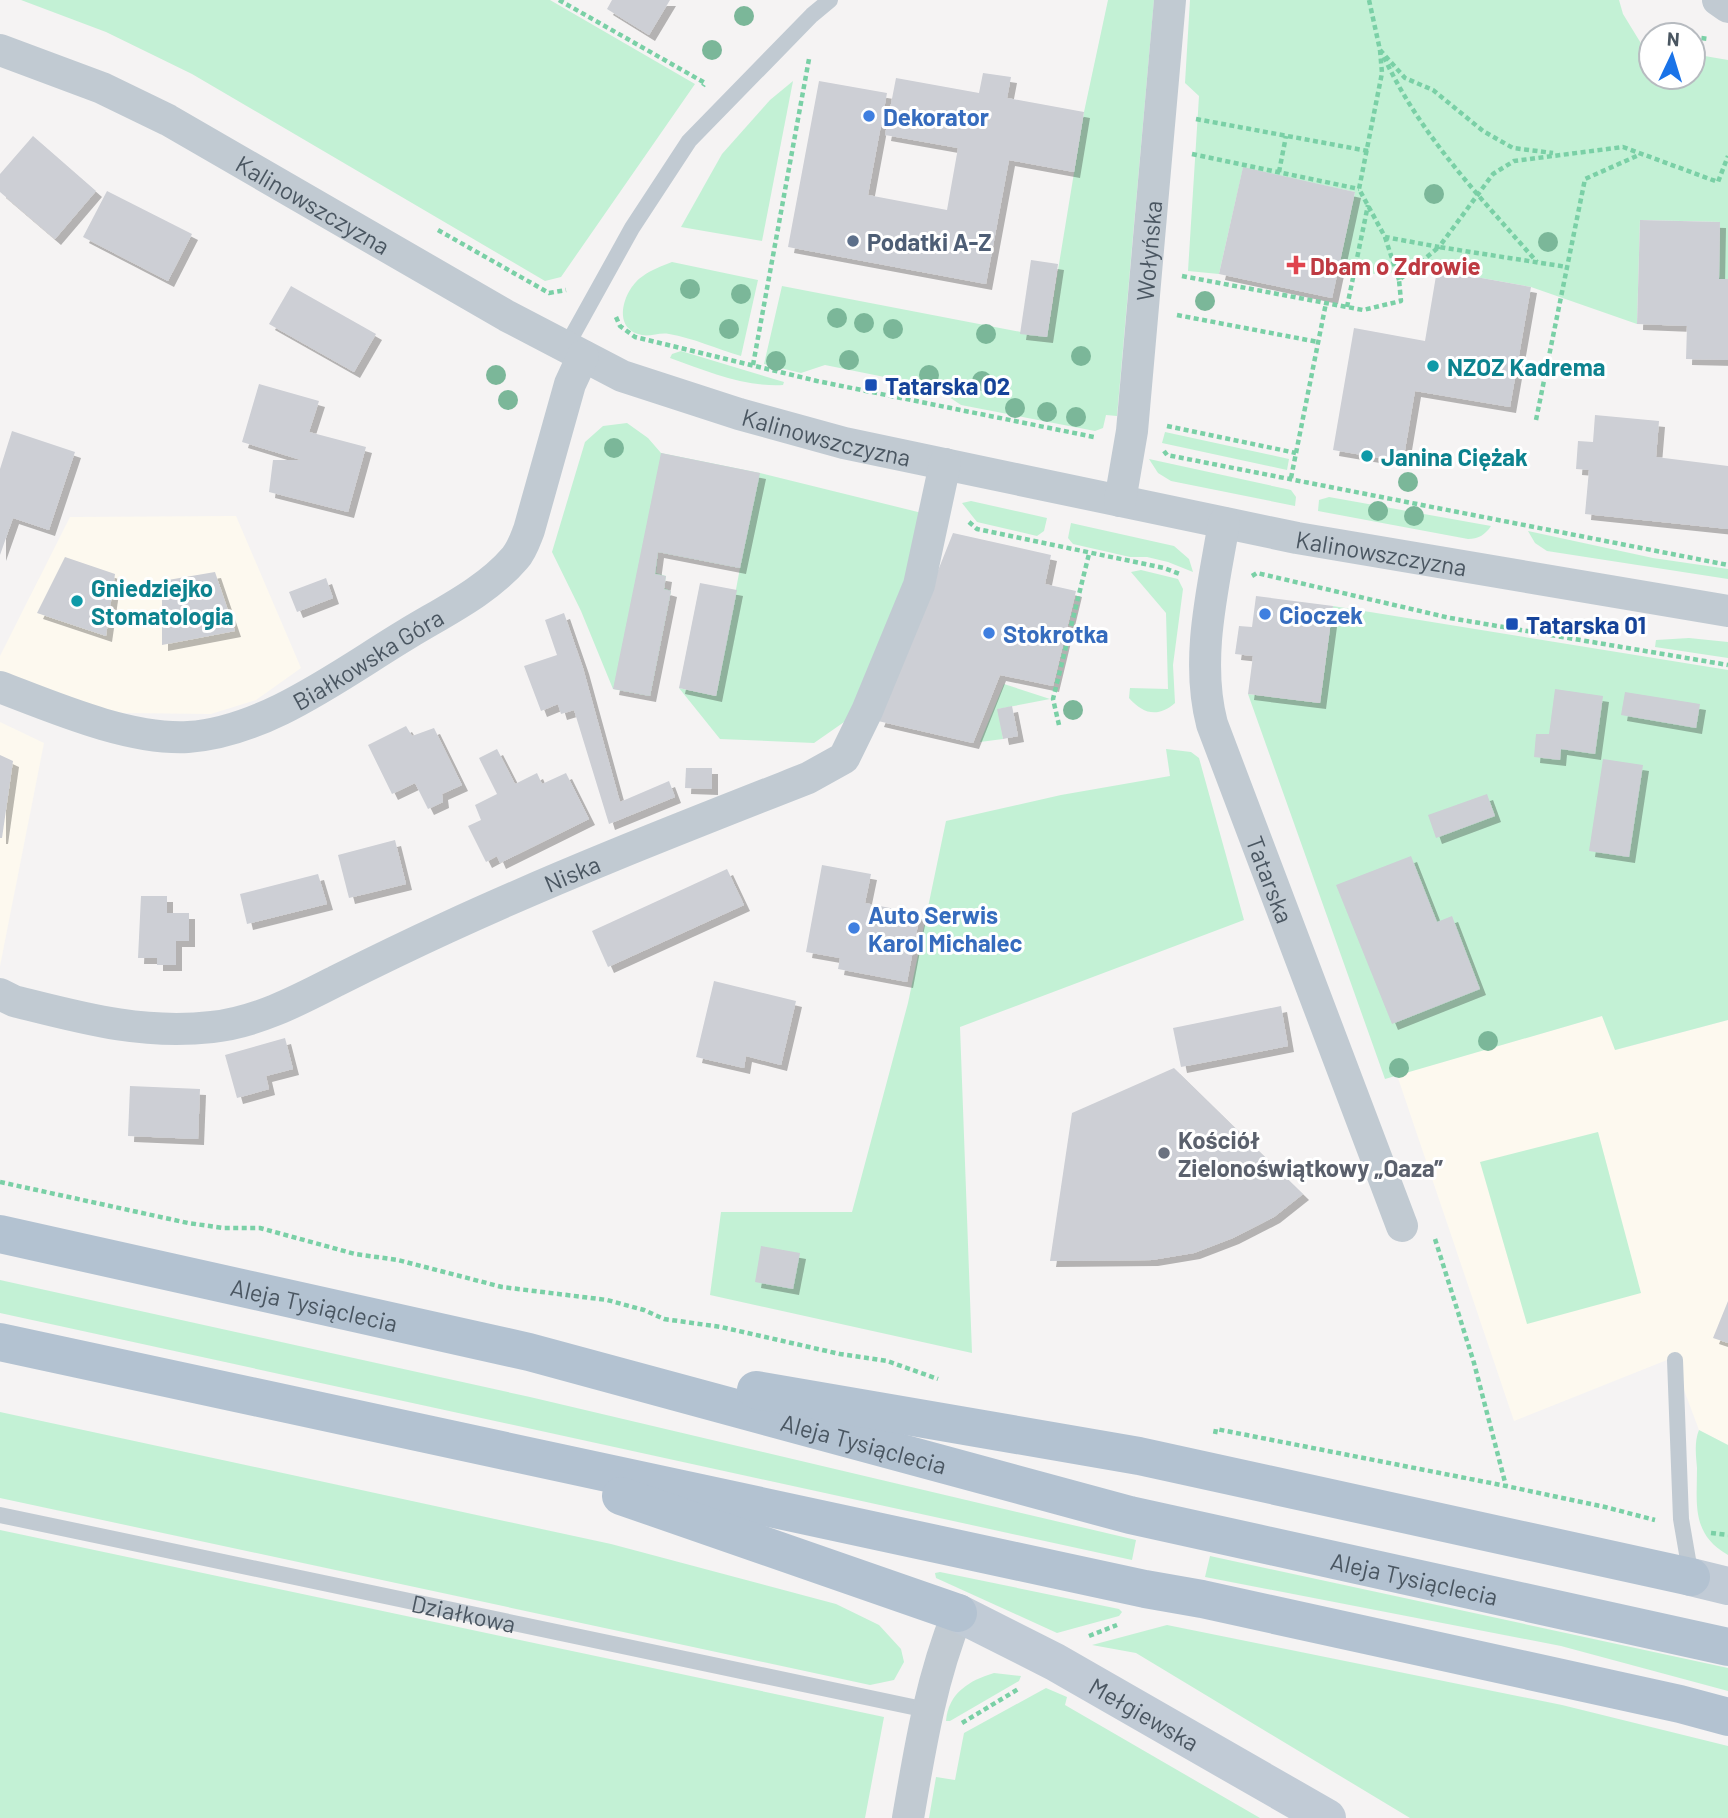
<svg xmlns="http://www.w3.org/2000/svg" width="1728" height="1818" viewBox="0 0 1728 1818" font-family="Barlow,sans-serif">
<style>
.commercial{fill:#fdf9ef}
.green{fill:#c3f1d5}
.building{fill:#cdcfd5;filter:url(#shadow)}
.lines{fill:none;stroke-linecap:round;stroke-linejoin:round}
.path{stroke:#7ad0a6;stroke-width:4.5;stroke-dasharray:5 3.5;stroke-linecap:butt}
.service{stroke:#c1cad2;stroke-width:16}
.minor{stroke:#c1cad2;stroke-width:32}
.secondary{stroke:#c1cbd6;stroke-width:38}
.primary{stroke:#b3c2d1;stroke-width:38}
.tree{fill:#7bb799}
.shop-dot{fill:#3f7fe0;stroke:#fff;stroke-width:2.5}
.service-dot{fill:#5c6f8a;stroke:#fff;stroke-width:2.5}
.health-dot{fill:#e0444e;stroke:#fff;stroke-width:2.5}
.culture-dot{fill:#0f9aa8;stroke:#fff;stroke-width:2.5}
.transit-dot{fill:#1a4fb4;stroke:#fff;stroke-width:2.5}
.worship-dot{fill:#6b7280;stroke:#fff;stroke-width:2.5}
.labels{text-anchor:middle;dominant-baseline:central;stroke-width:6;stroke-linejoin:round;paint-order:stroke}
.shop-label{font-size:24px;font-weight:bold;fill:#366cbe;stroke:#fff;text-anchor:start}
.street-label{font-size:24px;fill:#4a5661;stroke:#fff}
.service-label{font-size:24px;font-weight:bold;fill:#4e5e75;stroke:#fff;text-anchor:start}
.health-label{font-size:24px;font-weight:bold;fill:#be3a42;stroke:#fff;text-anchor:start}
.culture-label{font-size:24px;font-weight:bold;fill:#0d838f;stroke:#fff;text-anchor:start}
.transit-label{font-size:24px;font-weight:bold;fill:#164399;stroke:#fff;text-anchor:start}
.worship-label{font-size:24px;font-weight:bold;fill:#5b616d;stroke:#fff;text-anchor:start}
</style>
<defs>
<filter id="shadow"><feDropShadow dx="6" dy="6" stdDeviation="0" flood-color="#0004"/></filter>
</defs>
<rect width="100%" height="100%" fill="#f5f3f3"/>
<g class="commercial">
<polygon points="236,516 301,668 256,700 211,714 123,713 49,696 0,672 0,656 70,517"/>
<polygon points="0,722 44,743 0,966"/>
<polygon points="1602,1016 1616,1050 1728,1020 1728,1445 1699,1430 1672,1358 1514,1421 1397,1075"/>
</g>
<g class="green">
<polygon points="21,0 550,0 695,84 561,277 545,281 192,74 106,32"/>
<polygon points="1108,0 1154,0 1117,416 1106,415 1103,428 1095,431 961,405 934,387 825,365 801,373 764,364 782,286 1047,337 1084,112"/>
<polygon points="1190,0 1619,0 1623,14 1642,45 1651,47 1651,77 1693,77 1693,54 1728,60 1728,279 1719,279 1720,222 1640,220 1637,324 1531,287 1437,270 1337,276 1355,192 1243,168 1219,274 1188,271 1199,96 1185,83"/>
<polygon points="793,81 762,241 681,227 722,154 770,100"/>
<path d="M672,262L758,280L741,356C717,349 693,338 669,334C660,332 650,337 642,335C610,329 624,288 643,276C651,270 662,266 672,262Z"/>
<path d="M681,351L784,382L783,385C743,387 707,371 670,358L672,354Z"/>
<polygon points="627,423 648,438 661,453 760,473 922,513 907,579 847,720 814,743 720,739 679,688 716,696 740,568 658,552 656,573 666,576 664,588 671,591 650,696 613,689 581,611 552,552 585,442 603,426"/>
<polygon points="1165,432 1289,459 1287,470 1162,443"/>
<polygon points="1149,459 1291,490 1296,497 1295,506 1171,481 1158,473"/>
<path d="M1329,497L1491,526C1485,535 1478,539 1468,539L1318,511L1319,500Z"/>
<polygon points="971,501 1047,518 1044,531 1037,536 977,522 962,503"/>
<polygon points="1071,523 1174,546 1189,559 1193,572 1168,562 1147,557 1130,557 1073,544 1068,538"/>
<polygon points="1528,531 1653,558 1728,569 1728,579 1547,551 1535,543"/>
<path d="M1141,570L1178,579L1183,589L1173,665L1175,703C1158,718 1143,714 1129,698L1130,688L1168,689L1166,613L1131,572Z"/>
<polygon points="1333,606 1728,670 1728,1020 1615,1050 1602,1016 1385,1079 1248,694 1320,703"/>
<polygon points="1689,638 1728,642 1728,658 1655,647 1656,640"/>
<polygon points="1004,684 1050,699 998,709 1003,739 980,742"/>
<polygon points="1166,749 1191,752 1199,758 1244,920 960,1027 972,1353 710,1295 721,1212 852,1212 908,1003 946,821 1061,795 1170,776"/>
<polygon points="1598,1132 1641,1293 1527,1324 1480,1162"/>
<polygon points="0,1280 530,1397 1136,1540 1132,1560 0,1313"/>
<polygon points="0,1412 611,1544 836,1604 879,1625 901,1649 904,1662 894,1680 870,1685 0,1498"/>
<path d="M1699,1430L1728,1445V1555C1691,1534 1697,1504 1697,1468C1696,1456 1694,1442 1699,1430Z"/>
<polygon points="0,1530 884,1717 865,1818 0,1818"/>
<polygon points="1210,1556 1728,1668 1728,1691 1561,1646 1205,1577"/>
<polygon points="940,1572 1119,1609 1122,1612 1119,1616 1057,1633 936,1578 935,1573"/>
<polygon points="1167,1625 1562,1705 1728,1746 1728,1818 1410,1818 1136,1653 1092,1645"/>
<path d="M994,1673L1021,1676L1019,1681L950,1721H946C948,1693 970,1680 994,1673Z"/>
<polygon points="1046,1688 1067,1697 1065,1705 1260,1818 929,1818 936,1777 955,1780 964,1733"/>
</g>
<g class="building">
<polygon points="612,0 670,0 649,35 607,9"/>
<polygon points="983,73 1011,77 1007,98 1084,112 1074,172 1009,160 986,284 788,247 819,81 887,93 868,195 947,210 958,148 885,135 896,78 979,93"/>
<polygon points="33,136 96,191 55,239 0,192 0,174"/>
<polygon points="1243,167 1355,192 1332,298 1219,274"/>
<polygon points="107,191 192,234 168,281 83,237"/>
<polygon points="1640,220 1720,222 1719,279 1728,279 1728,360 1686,359 1687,326 1637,324"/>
<polygon points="1031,260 1058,264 1047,337 1020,334"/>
<polygon points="1437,270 1531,287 1510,407 1415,391 1403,462 1333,450 1354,328 1425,341"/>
<polygon points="291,286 376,334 354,372 269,324"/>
<polygon points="259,384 319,401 309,432 366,447 348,512 269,492 273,460 301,460 242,442"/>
<polygon points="1595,415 1659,421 1656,457 1728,466 1728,529 1585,514 1589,470 1576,469 1578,441 1593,442"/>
<polygon points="12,431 75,452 49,530 13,518 0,555 0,469"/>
<polygon points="661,453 760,473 740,568 658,552 655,574 666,576 664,589 671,591 650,696 613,689"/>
<polygon points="953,533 1051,555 1045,584 1076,591 1053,686 1000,675 973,743 878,721"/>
<polygon points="65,557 115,574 106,636 37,613"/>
<polygon points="215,572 235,631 162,645 162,581"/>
<polygon points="326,578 333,598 297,612 289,592"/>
<polygon points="700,583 737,590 716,696 679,688"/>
<polygon points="1256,596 1333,606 1320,703 1248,694 1253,656 1235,654 1239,626 1252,627"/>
<polygon points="564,613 583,668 620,802 669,781 675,797 609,824 574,710 561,714 558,704 541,711 524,666 557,655 545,620"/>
<polygon points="1555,689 1603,696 1595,754 1561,749 1560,760 1534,757 1536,734 1549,734"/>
<polygon points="1625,692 1700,704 1696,728 1621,715"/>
<polygon points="1012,706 1018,736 1003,739 997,709"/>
<polygon points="406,726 412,736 434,728 462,785 442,794 443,802 428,809 415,783 392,794 368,745"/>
<polygon points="497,749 515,784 537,773 542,784 566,773 589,819 500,863 497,856 486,862 468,826 481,820 475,805 497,794 479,758"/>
<polygon points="0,755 13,761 2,838 0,838"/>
<polygon points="1603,759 1643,765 1629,857 1589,851"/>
<polygon points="686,768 712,768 712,789 685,788"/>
<polygon points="1487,794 1495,816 1436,838 1428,815"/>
<polygon points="395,840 406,884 349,898 338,855"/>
<polygon points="1411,856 1437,922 1452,916 1480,989 1392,1024 1336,885"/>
<polygon points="822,865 871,874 865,903 920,914 907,982 838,969 840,958 806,952"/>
<polygon points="727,869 744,905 608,967 592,931"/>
<polygon points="318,874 327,904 247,924 240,894"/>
<polygon points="141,896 167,896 167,913 189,913 189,941 176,941 176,965 157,965 157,958 138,958"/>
<polygon points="714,981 796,1001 781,1065 746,1056 744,1068 696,1057"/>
<polygon points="1281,1006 1288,1046 1181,1067 1173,1028"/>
<polygon points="285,1038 293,1069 266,1076 269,1089 237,1098 225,1055"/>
<polygon points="1174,1068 1303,1194 1274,1217 1233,1238 1194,1253 1152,1260 1050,1261 1072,1113"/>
<polygon points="130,1086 200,1089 198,1139 128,1136"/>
<polygon points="761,1246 800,1253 793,1289 755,1282"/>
<polygon points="1728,1301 1728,1343 1713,1338"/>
</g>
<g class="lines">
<g class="path">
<polyline points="559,0 705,83 703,86"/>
<polyline points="1369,0 1380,50 1405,78 1433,90 1483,131 1513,148 1553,153"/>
<polyline points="1665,33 1679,35"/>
<polyline points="1693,37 1709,39"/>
<polyline points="1380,50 1382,73 1359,189 1385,237 1439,247 1493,174 1514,161 1623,147 1718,182 1728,156"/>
<path d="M1384,57C1420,135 1480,197 1537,262"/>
<polyline points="1196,119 1368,151"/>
<polyline points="1192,154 1359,189"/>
<polyline points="1279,172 1286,136"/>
<polyline points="438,230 549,293 566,290"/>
<polyline points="1385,237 1399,280"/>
<polyline points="1182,276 1363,310 1401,301 1399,280 1439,247 1567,267"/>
<polyline points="1347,307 1368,205"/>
<polyline points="1177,315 1318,342"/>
<polyline points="616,317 620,326 635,337 817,381 1094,437"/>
<polyline points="753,365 809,59"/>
<polyline points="1536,420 1585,179 1639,155"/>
<polyline points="1167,426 1296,453"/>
<polyline points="1164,451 1167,455 1728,565"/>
<polyline points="1291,478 1326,303"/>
<polyline points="969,522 977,529 1164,568 1180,574"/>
<polyline points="1252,576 1257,573 1450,618 1728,665"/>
<polyline points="1059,725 1053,699 1089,554"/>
<polyline points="0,1182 188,1223 223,1228 260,1228 355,1254 398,1260 502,1287 607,1300 644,1310 664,1319 721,1327 840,1354 887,1361 938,1379"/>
<polyline points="1435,1239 1474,1363 1506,1486"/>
<polyline points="1215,1434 1216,1429 1506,1486 1605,1507 1655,1520"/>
<polyline points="1711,1533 1728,1535"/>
<polyline points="1089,1636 1117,1625"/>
<polyline points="962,1723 1020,1688"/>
</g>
<g class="service">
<polyline points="566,347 632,228 689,141 812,15 830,0"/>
<polyline points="1675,1360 1681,1519 1691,1577"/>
<path id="s1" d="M0,1515L927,1710"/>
</g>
<g class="minor">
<polyline points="1718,0 1728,7"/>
<path id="s2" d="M0,50L102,88L168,120L507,316L622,376L739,414L844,443L1297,538L1728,611"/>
<path id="s3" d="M1120,501L1132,431L1170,0"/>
<path id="s4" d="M1224,523C1213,589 1195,659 1212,724L1402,1226"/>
<path id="s5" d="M0,687C55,708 129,740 188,737C266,732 342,673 407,634C443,612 487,591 515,558C522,550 525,540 529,530L570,384L583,356"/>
<path id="s6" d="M0,994L14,1001C82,1018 142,1035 212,1027C257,1022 297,1001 336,981C372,963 409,945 446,928C565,873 686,826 808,778L844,758L867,711L919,585L945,464"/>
<path d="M908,1818C920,1748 931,1679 958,1613"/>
</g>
<g class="secondary">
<polyline points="1691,1577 1728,1586"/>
<path id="s7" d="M958,1613L1055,1662L1327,1818"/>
</g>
<g class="primary">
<path id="s8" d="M0,1234L529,1352L1130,1515L1728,1647"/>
<polyline points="0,1342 1145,1589 1202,1599 1680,1704 1728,1717"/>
<polyline points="756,1390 1139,1456 1691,1577"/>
<polyline points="621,1496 958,1613"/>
</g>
</g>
<g class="tree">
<circle cx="744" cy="16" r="10"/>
<circle cx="712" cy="50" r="10"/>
<circle cx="1434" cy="194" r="10"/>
<circle cx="1548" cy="242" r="10"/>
<circle cx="690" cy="289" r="10"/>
<circle cx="741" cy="294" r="10"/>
<circle cx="1205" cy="301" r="10"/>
<circle cx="837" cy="318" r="10"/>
<circle cx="864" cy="323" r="10"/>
<circle cx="729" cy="329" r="10"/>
<circle cx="893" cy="329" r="10"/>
<circle cx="986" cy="334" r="10"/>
<circle cx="1081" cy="356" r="10"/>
<circle cx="849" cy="360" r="10"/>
<circle cx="776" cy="361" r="10"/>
<circle cx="496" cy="375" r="10"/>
<circle cx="929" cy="375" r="10"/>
<circle cx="982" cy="381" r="10"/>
<circle cx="508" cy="400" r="10"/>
<circle cx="1015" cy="408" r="10"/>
<circle cx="1047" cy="412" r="10"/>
<circle cx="1076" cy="417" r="10"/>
<circle cx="614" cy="448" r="10"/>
<circle cx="1408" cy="482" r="10"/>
<circle cx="1378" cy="511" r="10"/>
<circle cx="1414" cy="516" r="10"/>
<circle cx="1073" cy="710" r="10"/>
<circle cx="1488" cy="1041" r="10"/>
<circle cx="1399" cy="1068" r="10"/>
</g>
<g class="shop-dot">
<circle cx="869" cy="116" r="7"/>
<circle cx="1265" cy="614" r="7"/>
<circle cx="989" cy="633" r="7"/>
<circle cx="854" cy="928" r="7"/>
</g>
<circle class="service-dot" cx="853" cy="241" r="7"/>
<path class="health-dot" d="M1292.5 254.5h7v7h7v7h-7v7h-7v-7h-7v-7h7z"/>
<g class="culture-dot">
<circle cx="1433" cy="366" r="7"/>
<circle cx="1367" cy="456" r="7"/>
<circle cx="77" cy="601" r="7"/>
</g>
<g class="transit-dot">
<rect x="864" y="378" width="14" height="14" rx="3.5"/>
<rect x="1505" y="617" width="14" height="14" rx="3.5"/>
</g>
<circle class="worship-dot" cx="1164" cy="1153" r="7"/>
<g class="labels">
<g class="shop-label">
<text x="883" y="116">Dekorator</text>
<text x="1279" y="614">Cioczek</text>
<text x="1003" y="633">Stokrotka</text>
<text x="868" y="914">Auto Serwis<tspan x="868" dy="28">Karol Michalec</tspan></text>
</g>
<g class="street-label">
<text stroke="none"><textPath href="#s2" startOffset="350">Kalinowszczyzna</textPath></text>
<text stroke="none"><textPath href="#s3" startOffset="252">Wołyńska</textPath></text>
<text stroke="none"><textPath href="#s2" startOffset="917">Kalinowszczyzna</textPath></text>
<text stroke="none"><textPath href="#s2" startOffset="1484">Kalinowszczyzna</textPath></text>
<text stroke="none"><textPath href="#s5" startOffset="394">Białkowska Góra</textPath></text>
<text stroke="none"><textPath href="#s6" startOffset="609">Niska</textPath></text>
<text stroke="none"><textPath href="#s4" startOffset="369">Tatarska</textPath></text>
<text stroke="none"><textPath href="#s8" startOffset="322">Aleja Tysiąclecia</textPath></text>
<text stroke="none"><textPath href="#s8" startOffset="889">Aleja Tysiąclecia</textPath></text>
<text stroke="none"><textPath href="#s8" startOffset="1456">Aleja Tysiąclecia</textPath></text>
<text stroke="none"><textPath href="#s1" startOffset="474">Działkowa</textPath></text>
<text stroke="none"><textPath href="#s7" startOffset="212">Mełgiewska</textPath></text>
</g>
<g class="service-label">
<text x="867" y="241">Podatki A-Z</text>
</g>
<g class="health-label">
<text x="1310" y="265">Dbam o Zdrowie</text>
</g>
<g class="culture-label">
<text x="1447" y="366">NZOZ Kadrema</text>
<text x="1381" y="456">Janina Ciężak</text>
<text x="91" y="587">Gniedziejko<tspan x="91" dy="28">Stomatologia</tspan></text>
</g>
<g class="transit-label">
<text x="885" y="385">Tatarska 02</text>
<text x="1526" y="624">Tatarska 01</text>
</g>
<g class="worship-label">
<text x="1178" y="1139">Kościół<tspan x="1178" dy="28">Zielonoświątkowy „Oaza”</tspan></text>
</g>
</g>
<g transform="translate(1672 56) rotate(4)"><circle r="33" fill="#ffffff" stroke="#b7bbc0" stroke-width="2"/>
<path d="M0-5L12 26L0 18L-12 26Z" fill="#1a73e8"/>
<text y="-10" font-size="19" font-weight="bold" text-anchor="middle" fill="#4a5661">N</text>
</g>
</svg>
